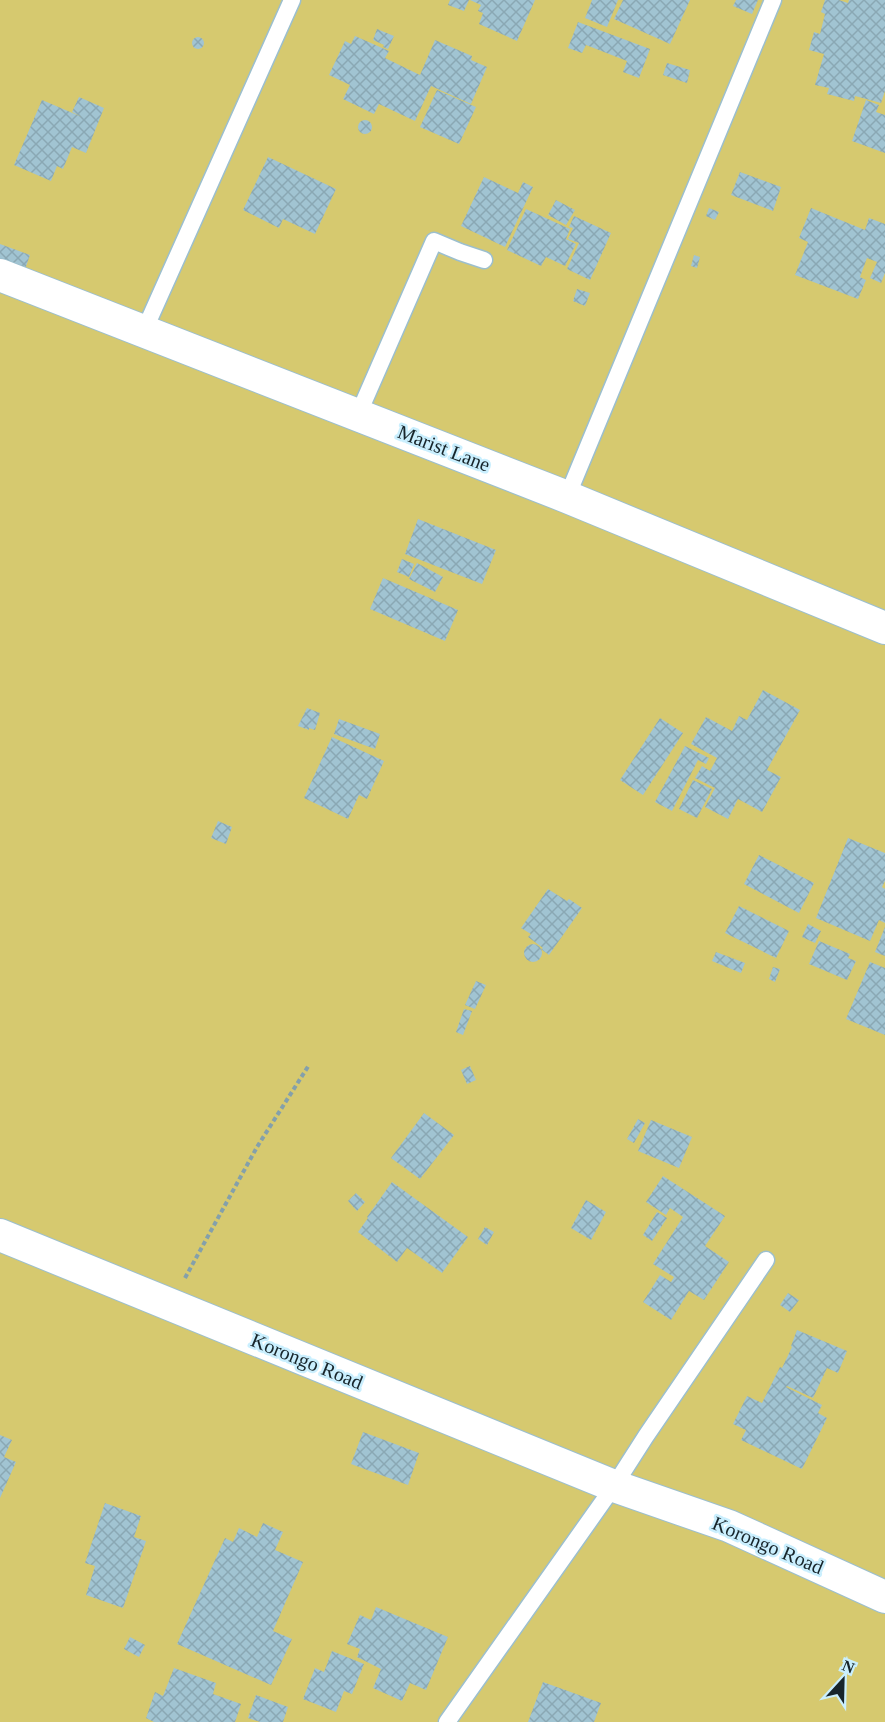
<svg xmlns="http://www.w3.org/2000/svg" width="885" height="1722" viewBox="0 0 885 1722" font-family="Georgia,serif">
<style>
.green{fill:#d6c96f}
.building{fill:url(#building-cross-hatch)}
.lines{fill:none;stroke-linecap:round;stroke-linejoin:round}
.lane-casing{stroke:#9cbfce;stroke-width:19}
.street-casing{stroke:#9cbfce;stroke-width:34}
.path{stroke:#84a0ab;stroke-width:4;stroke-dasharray:4.5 3;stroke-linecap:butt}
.lane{stroke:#fff;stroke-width:16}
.street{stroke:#fff;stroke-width:32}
.labels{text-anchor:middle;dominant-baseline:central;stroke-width:5;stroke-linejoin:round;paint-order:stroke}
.street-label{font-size:20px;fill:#17252b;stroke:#caeffe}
</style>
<defs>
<pattern id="building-cross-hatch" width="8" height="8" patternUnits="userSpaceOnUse" patternTransform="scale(1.5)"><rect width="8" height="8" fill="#a1c4d2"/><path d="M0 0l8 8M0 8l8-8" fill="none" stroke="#8aa8b4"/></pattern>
</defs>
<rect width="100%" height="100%" fill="#caeffe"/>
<rect class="green" x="0" y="0" width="885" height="1722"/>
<g class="building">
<polygon points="450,0 469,0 464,11 448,5"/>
<polygon points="470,0 535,0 517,41 479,24 483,13 478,11 481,5"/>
<polygon points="592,0 618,0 607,27 585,18"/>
<polygon points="623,0 690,0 670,44 614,19"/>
<polygon points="736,0 758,0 752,14 733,6"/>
<polygon points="825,0 839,0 848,3 849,0 885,0 885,91 881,103 855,96 854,101 827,94 829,88 815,85 824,54 809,50 814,32 820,34 825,14 821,12"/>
<polygon points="578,22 650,49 639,78 623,72 627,61 586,45 582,53 568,48"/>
<polygon points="377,29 394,36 388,49 383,47 384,45 373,40"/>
<polygon points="355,36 389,51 385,58 420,75 435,40 472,56 471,60 487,67 471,104 431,86 415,121 379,104 374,114 343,99 350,85 329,75 345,41 351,44"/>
<circle cx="198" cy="43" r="6"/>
<polygon points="667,63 690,70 687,83 663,75"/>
<polygon points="437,90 476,107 459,144 420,127"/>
<polygon points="79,97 104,108 86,153 72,147 63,169 57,166 51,181 14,165 42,100 82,117 72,112"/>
<polygon points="866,100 879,105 876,112 885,115 885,153 852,141"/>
<circle cx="365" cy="127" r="7"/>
<polygon points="268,157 336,189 315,234 283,219 279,228 243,210"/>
<polygon points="740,172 781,187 773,211 731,195"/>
<polygon points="484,177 518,193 523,182 533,187 505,247 461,226"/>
<polygon points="556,200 575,210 566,225 548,215"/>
<polygon points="709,208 719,212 715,220 706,216"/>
<polygon points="811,208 865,230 869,218 885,224 885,273 881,283 870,278 877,262 867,258 860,277 866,280 858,299 795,275 808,242 799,238"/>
<polygon points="526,209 570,229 566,239 576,244 565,266 546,257 541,266 507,250"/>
<polygon points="574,216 611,233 590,280 567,269 579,243 568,239 573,228 569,227"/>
<polygon points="0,244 30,255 23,275 0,267"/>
<polygon points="694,255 700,257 697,268 691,266"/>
<polygon points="577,289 590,293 585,306 573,301"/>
<polygon points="418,519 496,550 482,584 405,554"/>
<polygon points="402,559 414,564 409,577 397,572"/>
<polygon points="417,563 443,577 435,592 409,579"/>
<polygon points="383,578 458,610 445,641 370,609"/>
<polygon points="763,690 800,710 767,770 781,777 762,812 738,799 728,819 705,807 715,788 695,778 702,766 710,771 717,758 691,744 706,717 732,731 739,716 747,720"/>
<polygon points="307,708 320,713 315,730 309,728 309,730 298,726"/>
<polygon points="660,718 683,733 643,795 620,780"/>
<polygon points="339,719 380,734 375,749 334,734"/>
<polygon points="332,737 384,761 367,799 359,795 348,819 304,798"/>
<polygon points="685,746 709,758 706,764 698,760 672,811 655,802"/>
<polygon points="693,780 712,789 697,818 679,809"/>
<polygon points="218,821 232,827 226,844 211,838"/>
<polygon points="848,838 885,853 885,881 882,887 885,889 885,923 879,920 870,941 816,918"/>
<polygon points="759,855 814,883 799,913 744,884"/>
<polygon points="548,889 567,901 569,899 582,908 549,955 541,949 543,948 528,937 531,934 521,928"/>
<polygon points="739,906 789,931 776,958 725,933"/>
<polygon points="808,924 821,931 815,943 802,937"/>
<polygon points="885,927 885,956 875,952"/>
<polygon points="819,941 850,954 848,958 856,961 847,980 809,964"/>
<circle cx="533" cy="953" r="9"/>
<polygon points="716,952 745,963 741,973 712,961"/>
<polygon points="870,962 885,968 885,1035 846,1019"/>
<polygon points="773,967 780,969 775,982 769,979"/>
<polygon points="476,981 486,985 475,1009 465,1005"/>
<polygon points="464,1009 472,1011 463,1035 456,1032"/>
<polygon points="470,1066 476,1080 467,1084 461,1070"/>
<polygon points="424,1113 454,1135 420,1179 391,1158"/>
<polygon points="638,1119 645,1123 634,1143 627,1139"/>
<polygon points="651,1120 692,1137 679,1168 638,1151"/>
<polygon points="663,1176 725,1216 705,1246 729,1262 704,1300 689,1291 671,1320 643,1302 660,1275 671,1282 674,1277 653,1264 683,1217 670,1208 666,1215 646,1202"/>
<polygon points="392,1182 468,1237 442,1273 407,1248 397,1262 358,1232 368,1218 367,1217"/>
<polygon points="356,1193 365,1202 357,1211 348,1201"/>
<polygon points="586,1200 606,1212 591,1240 571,1228"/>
<polygon points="657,1212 667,1218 652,1241 643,1235"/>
<polygon points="485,1227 494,1232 487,1245 478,1239"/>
<polygon points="788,1293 799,1300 790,1312 780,1305"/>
<polygon points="797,1330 847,1351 838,1373 827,1368 813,1398 787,1386 786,1387 822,1405 818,1413 827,1418 802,1469 741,1440 746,1430 733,1424 747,1396 762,1403 780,1367 782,1368 792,1347 791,1346"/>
<polygon points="363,1432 419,1453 408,1485 351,1464"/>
<polygon points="0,1435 12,1440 4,1457 16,1462 0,1498"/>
<polygon points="105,1503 141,1516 134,1537 146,1541 123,1608 86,1595 95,1566 85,1563"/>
<polygon points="263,1523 283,1532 275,1550 303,1562 273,1631 292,1639 271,1685 177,1644 225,1538 233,1542 239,1528 257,1537"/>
<polygon points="376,1607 448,1637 426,1690 410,1683 402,1701 373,1688 381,1669 357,1657 360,1649 347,1644 360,1615 371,1620"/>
<polygon points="130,1637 145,1645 139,1657 124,1649"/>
<polygon points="332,1651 364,1664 352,1694 344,1691 336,1712 303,1699 315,1668 324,1672"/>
<polygon points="174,1668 216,1683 213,1694 241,1704 235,1722 154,1722 146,1718 155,1692 163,1696"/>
<polygon points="543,1682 601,1703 594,1722 528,1722"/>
<polygon points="256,1695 288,1707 283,1722 260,1722 248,1718"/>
</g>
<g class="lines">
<g class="lane-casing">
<g id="lane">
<polyline points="144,331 292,0"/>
<polyline points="358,415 434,241 460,252 484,260"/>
<polyline points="567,497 773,0"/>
<polyline points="447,1722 614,1486 646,1436 766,1260"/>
</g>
</g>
<g class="street-casing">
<g id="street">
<polyline points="0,275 567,497 885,628"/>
<polyline points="0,1235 614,1486 729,1526 885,1597"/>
</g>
</g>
<polyline class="path" points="185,1278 257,1147 309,1065"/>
<use href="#lane" class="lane"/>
<use href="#street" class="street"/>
</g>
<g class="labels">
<g class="street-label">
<text transform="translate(444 448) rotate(21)">Marist Lane</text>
<text transform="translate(307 1361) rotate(22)">Korongo Road</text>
<text transform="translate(768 1545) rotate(23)">Korongo Road</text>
</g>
</g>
<g transform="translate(843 1680) rotate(22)" stroke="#caeffe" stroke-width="4.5" paint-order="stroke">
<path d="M0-4.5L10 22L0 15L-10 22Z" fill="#17252b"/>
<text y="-9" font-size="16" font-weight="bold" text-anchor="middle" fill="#17252b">N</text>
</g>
</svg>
